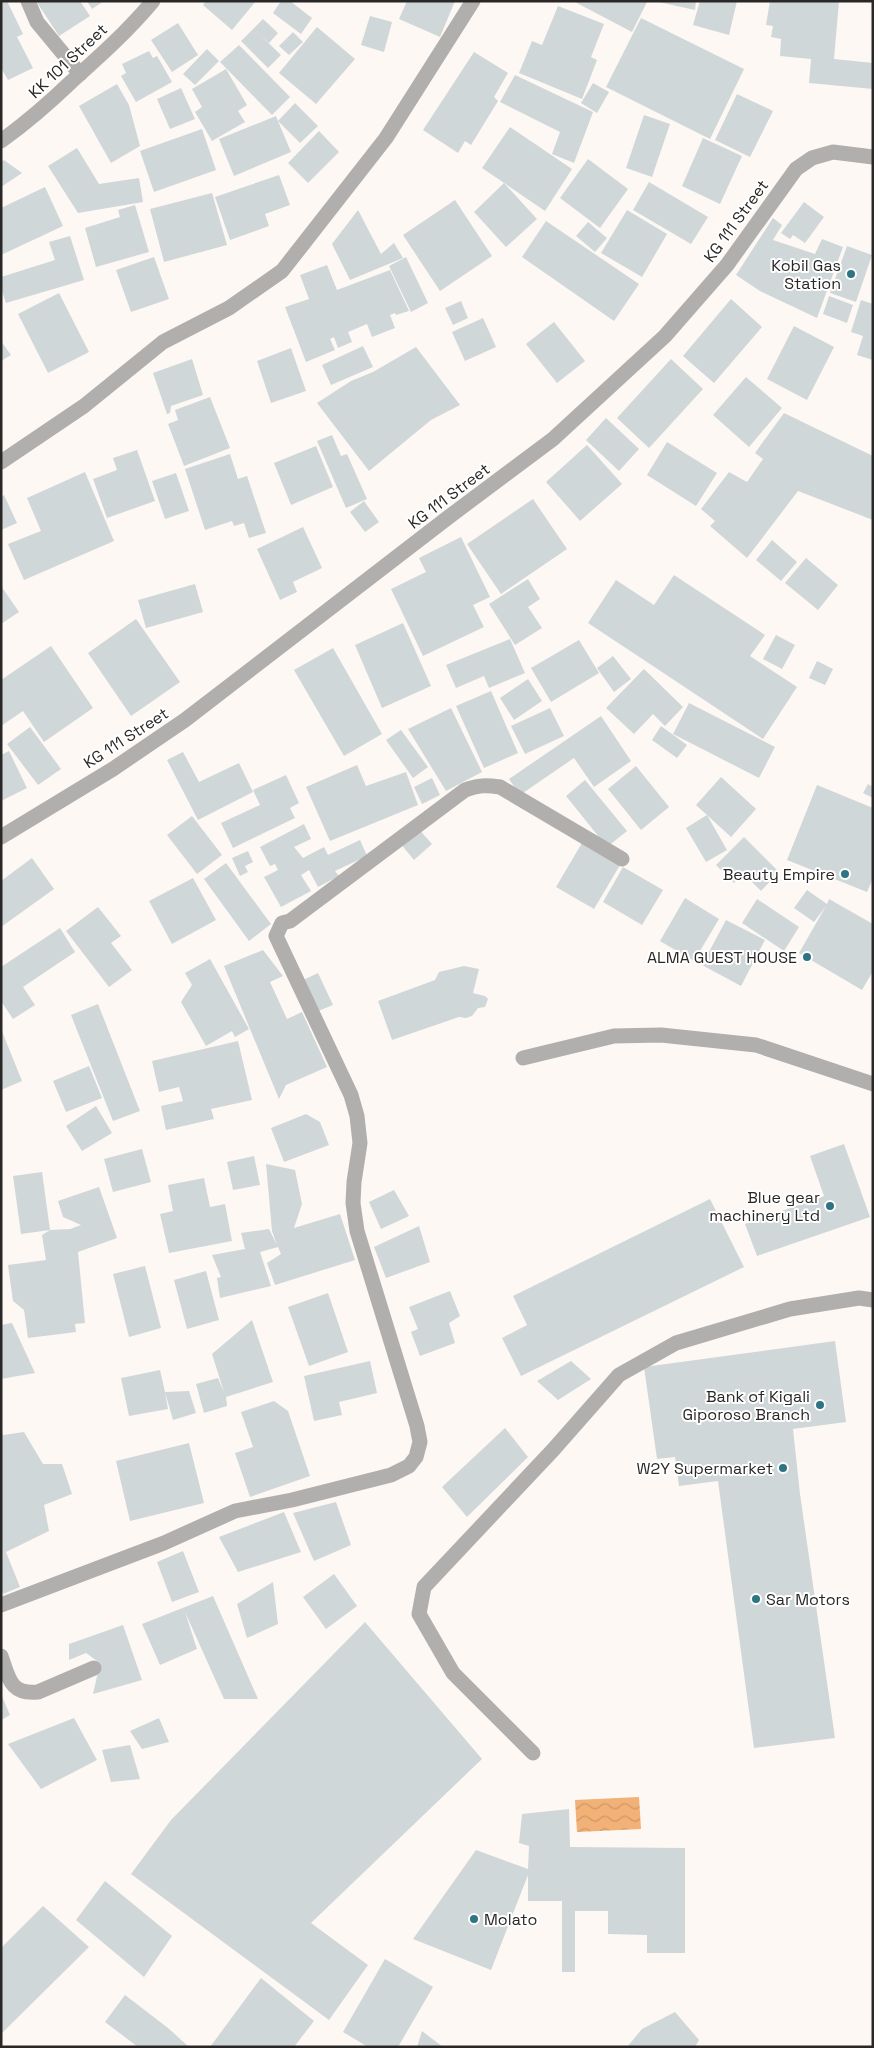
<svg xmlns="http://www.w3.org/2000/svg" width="874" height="2048" viewBox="0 0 874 2048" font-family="'Space Grotesk',sans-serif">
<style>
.water{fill:url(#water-waves)}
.building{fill:#cfd7d9}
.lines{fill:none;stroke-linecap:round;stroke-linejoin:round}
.lane{stroke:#b1afad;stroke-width:15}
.street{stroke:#b1afad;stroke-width:15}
.poi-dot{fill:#2e7482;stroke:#fff;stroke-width:2}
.labels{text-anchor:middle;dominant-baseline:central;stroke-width:4;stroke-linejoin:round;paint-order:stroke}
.street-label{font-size:16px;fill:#2a2826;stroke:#fff}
.poi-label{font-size:16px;fill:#2a2826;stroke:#fff;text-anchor:end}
</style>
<defs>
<pattern id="water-waves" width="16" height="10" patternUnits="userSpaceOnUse" patternTransform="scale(1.25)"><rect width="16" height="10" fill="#f2b176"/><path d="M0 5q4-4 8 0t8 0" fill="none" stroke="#d09866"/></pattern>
</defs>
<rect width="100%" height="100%" fill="#fef8f4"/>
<polygon class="water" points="639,1797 641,1829 577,1832 575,1800"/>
<g class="building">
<polygon points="1,1 7,1 23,34 17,37 33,68 8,80 1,68"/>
<polygon points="36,1 80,1 90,16 59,36"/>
<polygon points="87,1 104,1 92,9"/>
<polygon points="206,1 256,1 232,30 203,5"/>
<polygon points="281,1 290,1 312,18 301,34 273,13"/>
<polygon points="407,1 455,1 440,37 399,19"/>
<polygon points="573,1 645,1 647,2 632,32"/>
<polygon points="654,1 696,1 695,10"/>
<polygon points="700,1 737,1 729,35 693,25"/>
<polygon points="770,1 839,1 834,59 873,63 873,89 809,83 811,59 780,56 781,39 771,37 773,26 766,25"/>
<polygon points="558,6 604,24 591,57 597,60 582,99 519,73 532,41 542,45"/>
<polygon points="370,16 392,22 384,52 361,45"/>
<polygon points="641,18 744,69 710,139 606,87"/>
<polygon points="263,19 278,33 269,43 256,31 281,55 268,68 241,41"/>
<polygon points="178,23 198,55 172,72 151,40"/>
<polygon points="317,27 355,59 316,104 279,73"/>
<polygon points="293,32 303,42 289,55 279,46"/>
<polygon points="239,45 290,97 272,115 220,62"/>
<polygon points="207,49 219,61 195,85 183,74"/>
<polygon points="149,51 153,58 157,56 172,82 136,102 121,76 126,73 122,64"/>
<polygon points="474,52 508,73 494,97 498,101 471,145 465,141 458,153 423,130"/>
<polygon points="226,69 247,105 238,111 245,122 212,141 195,112 202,107 192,89"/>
<polygon points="515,75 593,112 574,163 552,154 560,132 500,102"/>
<polygon points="593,83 609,92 597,113 581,103"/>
<polygon points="117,84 129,105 140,146 111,163 79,106"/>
<polygon points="181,88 195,119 170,129 157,99"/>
<polygon points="737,94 773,111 750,157 715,140"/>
<polygon points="295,103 318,126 300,143 278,121 291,152 234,176 219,139 276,116 278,121"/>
<polygon points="644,115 670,124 652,177 626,168"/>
<polygon points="510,127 572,169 545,211 482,168"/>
<polygon points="202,129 216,170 154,192 140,151"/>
<polygon points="319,131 339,152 308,183 288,163"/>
<polygon points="703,138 742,156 720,204 682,186"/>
<polygon points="77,148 99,184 139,178 143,202 78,213 48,166"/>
<polygon points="588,159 628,189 600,228 560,198"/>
<polygon points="4,160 22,173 1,187 1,162"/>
<polygon points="279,175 290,205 265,214 269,226 230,240 215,197"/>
<polygon points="649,182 708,217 691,244 633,210"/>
<polygon points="504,183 537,219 506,247 474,212"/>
<polygon points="45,187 63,226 1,255 1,208"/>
<polygon points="212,193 227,245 164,262 150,209"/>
<polygon points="455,200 492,256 440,291 403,235"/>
<polygon points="804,202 824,217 805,243 793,235 790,239 781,233"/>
<polygon points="135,205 149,252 96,267 85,228 120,217 118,210"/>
<polygon points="358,210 381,254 394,243 403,258 350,280 332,244"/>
<polygon points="627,210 667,234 642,277 601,253"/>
<polygon points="773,218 782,225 773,240 815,254 822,239 843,247 817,318 760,291 736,275"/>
<polygon points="546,221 639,284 614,321 522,257"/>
<polygon points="588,222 607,238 595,252 576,236"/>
<polygon points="70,236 84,280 6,303 1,288 1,277 55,260 49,242"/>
<polygon points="847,246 872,255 856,302 830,293"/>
<polygon points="154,257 169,299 131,312 116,270"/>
<polygon points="406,257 428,303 411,312 389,266"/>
<polygon points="327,265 337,290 390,270 409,311 396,315 395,313 390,315 395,328 372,337 367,324 348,332 352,342 338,348 334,337 330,339 335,350 306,362 285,307 309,299 300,275"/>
<polygon points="59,293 89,352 48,373 18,314"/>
<polygon points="829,296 853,305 847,323 823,314"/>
<polygon points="731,299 762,327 714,383 683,356"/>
<polygon points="861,300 873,304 873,360 857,355 863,336 851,332"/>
<polygon points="461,301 468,318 453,325 445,308"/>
<polygon points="483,318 496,347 465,361 452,332"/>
<polygon points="554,322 585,361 557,383 526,344"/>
<polygon points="794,326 834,347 807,400 767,379"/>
<polygon points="1,341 11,355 1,361"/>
<polygon points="363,346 373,367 331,385 322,365"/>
<polygon points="416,347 460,405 431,420 369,471 317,403 351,381 373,372"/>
<polygon points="291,348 306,391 271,403 257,361"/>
<polygon points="192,359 203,395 171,406 170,413 167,414 153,373"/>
<polygon points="671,359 703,389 649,448 617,418"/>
<polygon points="746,377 782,408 749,447 713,415"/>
<polygon points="210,397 230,448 184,466 168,424 178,420 175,410"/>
<polygon points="784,413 873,456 873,520 798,491 747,558 710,526 715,521 701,509 729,472 747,482 763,459 755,453"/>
<polygon points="606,418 639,449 619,471 586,440"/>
<polygon points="332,435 341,456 347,454 367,499 346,508 317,441"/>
<polygon points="667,442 717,473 696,506 647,475"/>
<polygon points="587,445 622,484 580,521 546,482"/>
<polygon points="316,446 333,487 291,505 274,463"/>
<polygon points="137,450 155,501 107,518 93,479 117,470 113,458"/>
<polygon points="230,454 238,479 247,476 266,533 249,538 244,523 234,526 232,521 205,530 185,469"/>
<polygon points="85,472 114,541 24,580 8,544 41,531 27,498"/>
<polygon points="176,473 189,511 165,519 152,481"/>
<polygon points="4,495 17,523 1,530 1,497"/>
<polygon points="533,499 567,549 501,594 467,544"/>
<polygon points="364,501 379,522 365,532 350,512"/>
<polygon points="303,527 322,568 293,582 297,592 280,600 257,549"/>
<polygon points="461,537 490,597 473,605 484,627 423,656 391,589 426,572 419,558"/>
<polygon points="772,540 797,562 781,581 756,560"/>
<polygon points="806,558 838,585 818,610 785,583"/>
<polygon points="674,575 765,635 750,656 797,687 763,739 588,623 616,580 654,605"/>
<polygon points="528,579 540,599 528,607 542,628 515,645 489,604"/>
<polygon points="195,584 203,612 146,628 138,600"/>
<polygon points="1,586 19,612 1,624"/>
<polygon points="136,619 180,682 131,716 88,653"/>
<polygon points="403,623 431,686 382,708 355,645"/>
<polygon points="776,635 795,645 782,669 763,659"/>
<polygon points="510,639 525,673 489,688 484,676 456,688 446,665"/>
<polygon points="579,640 599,673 551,702 531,668"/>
<polygon points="51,646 93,708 44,742 23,711 1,726 1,680"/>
<polygon points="333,648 382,734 344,756 294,670"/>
<polygon points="613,656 631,679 614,692 597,668"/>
<polygon points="817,661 833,669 825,685 809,678"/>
<polygon points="644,669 683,707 665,726 653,714 634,734 606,708"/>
<polygon points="528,679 542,701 514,720 500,698"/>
<polygon points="491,691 518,753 484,768 456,706"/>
<polygon points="689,703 775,747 759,778 673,734"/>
<polygon points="451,708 482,772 446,791 408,729"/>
<polygon points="550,708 564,736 525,754 511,726"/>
<polygon points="601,716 631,761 594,787 574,758 520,795 509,779"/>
<polygon points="661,726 687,745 677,758 652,740"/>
<polygon points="30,727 61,769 38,785 7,744"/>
<polygon points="401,730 428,767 413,778 386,740"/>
<polygon points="9,751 27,788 1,801 1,755"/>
<polygon points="183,752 199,782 239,763 253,792 198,820 167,760"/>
<polygon points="357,765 366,786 406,772 418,805 330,841 306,787"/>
<polygon points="636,766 669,807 641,830 608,789"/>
<polygon points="286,775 299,803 290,808 295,818 233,848 221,823 260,805 253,790"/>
<polygon points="721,777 756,809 731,837 696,805"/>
<polygon points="432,778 440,795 422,804 414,787"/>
<polygon points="585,780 627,831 607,847 566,796"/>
<polygon points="868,784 873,787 873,798 863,793"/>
<polygon points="817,785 873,808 873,878 867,892 787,860"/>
<polygon points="707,815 727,850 706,862 686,828"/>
<polygon points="192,816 222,855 197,874 167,835"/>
<polygon points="304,824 311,839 294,847 303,858 324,847 328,855 360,840 367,856 335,871 339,876 318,887 309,870 301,875 311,891 281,907 264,877 278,870 275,864 270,866 260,847"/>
<polygon points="417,827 432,844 414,860 400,843"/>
<polygon points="744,837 779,872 761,891 743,873 734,883 716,865"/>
<polygon points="582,843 620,865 594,909 556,887"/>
<polygon points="248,851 253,862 245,866 248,872 240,876 232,858"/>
<polygon points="32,858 54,889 1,927 1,881"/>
<polygon points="226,863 271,924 249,941 204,879"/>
<polygon points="623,867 663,890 642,925 603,902"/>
<polygon points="193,878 216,920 172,944 149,901"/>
<polygon points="807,890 827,904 829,899 873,924 873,971 862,990 799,953 826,906 814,922 794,908"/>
<polygon points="685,898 719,919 694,961 660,941"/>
<polygon points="757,899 799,927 784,951 742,923"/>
<polygon points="98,907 121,936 111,943 132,970 109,987 66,931"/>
<polygon points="726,920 765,940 741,986 702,965"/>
<polygon points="60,928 75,952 23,987 35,1005 13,1019 1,1001 1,967"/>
<polygon points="263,950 283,976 270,982 287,1019 302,1012 327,1067 286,1085 279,1099 224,966"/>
<polygon points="210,959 249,1029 235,1037 232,1031 206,1046 181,1002 192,985 185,973"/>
<polygon points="464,966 479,969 473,993 485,996 488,999 485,1007 478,1008 472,1016 466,1018 459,1017 392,1040 378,1001 435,980 439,972"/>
<polygon points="318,973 333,1005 316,1012 301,981"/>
<polygon points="98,1004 140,1111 113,1121 71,1015"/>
<polygon points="1,1029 22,1081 1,1090"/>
<polygon points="238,1041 252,1100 211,1109 214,1119 166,1130 161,1106 183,1101 179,1087 159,1092 152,1061"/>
<polygon points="89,1066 102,1098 66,1112 53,1081"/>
<polygon points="96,1106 112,1133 82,1151 66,1126"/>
<polygon points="306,1114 320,1122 329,1145 284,1162 271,1128"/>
<polygon points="844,1144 870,1217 757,1256 745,1224 824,1196 810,1156"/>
<polygon points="142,1149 151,1182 113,1192 104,1159"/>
<polygon points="254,1156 260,1185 233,1190 227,1162"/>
<polygon points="266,1164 295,1170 302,1204 294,1228 340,1214 355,1260 275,1285 267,1263 281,1254 278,1247 260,1252 271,1286 220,1298 217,1278 221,1277 212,1255 245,1249 241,1233 269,1229 277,1245 272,1231"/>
<polygon points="42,1172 50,1230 70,1229 81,1225 63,1217 58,1201 99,1187 117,1238 78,1252 85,1323 75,1324 76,1332 28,1338 24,1310 13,1301 8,1265 46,1260 42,1235 50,1230 21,1234 13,1176"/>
<polygon points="204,1178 210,1207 225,1204 232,1241 169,1253 160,1214 173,1211 168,1185"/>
<polygon points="394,1190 409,1216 381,1229 369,1202"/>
<polygon points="710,1199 744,1267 521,1376 502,1338 527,1325 513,1296"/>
<polygon points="419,1226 430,1262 386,1278 374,1247"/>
<polygon points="145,1266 161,1328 129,1337 113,1274"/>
<polygon points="206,1271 219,1320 187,1329 174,1280"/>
<polygon points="450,1291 460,1316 449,1323 455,1343 420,1356 411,1332 418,1329 409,1307"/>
<polygon points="328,1293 348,1352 309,1366 288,1307"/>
<polygon points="252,1320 273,1382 226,1397 227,1406 204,1413 196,1384 218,1378 224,1392 212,1354"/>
<polygon points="12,1323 35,1373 1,1379 1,1325"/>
<polygon points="835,1341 846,1422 793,1429 800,1494 835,1738 754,1748 718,1481 679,1486 675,1457 657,1459 644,1367"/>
<polygon points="370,1361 377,1393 339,1402 342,1415 314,1421 304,1376"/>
<polygon points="571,1361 591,1379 558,1400 537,1381"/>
<polygon points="160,1370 165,1392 189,1391 196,1413 173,1420 165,1392 168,1409 129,1416 121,1378"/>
<polygon points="274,1401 288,1411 310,1476 250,1497 235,1453 253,1447 241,1412"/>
<polygon points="505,1428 528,1457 467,1517 442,1487"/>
<polygon points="1,1429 3,1435 24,1432 43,1464 62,1464 72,1494 44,1505 49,1531 6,1552 20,1587 3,1594 1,1590"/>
<polygon points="189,1443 204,1503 130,1521 116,1461"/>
<polygon points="336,1502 351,1545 314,1561 293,1513"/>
<polygon points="284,1512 301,1552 238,1572 219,1537"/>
<polygon points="183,1551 199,1592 172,1602 157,1562"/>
<polygon points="334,1574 357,1606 326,1629 303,1597"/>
<polygon points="273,1582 278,1624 247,1638 237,1604"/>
<polygon points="213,1596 258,1699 224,1699 185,1612 197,1649 160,1665 142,1624"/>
<polygon points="365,1622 482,1759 311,1923 368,1965 329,2020 131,1874 171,1820"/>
<polygon points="123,1625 142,1680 93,1694 100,1663 86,1653 69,1660 69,1644"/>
<polygon points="1,1694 10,1715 1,1720"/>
<polygon points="74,1718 97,1760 41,1789 8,1744"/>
<polygon points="159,1718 169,1742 142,1749 130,1731"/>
<polygon points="130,1745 140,1779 111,1782 102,1750"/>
<polygon points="569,1809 570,1847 685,1848 685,1953 647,1953 647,1935 608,1934 608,1911 575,1911 575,1972 562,1972 562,1901 528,1901 528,1875 491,1970 413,1939 476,1850 528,1869 529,1846 519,1843 522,1814"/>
<polygon points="105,1881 172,1936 144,1977 76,1920"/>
<polygon points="43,1906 89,1947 1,2034 1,1948"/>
<polygon points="385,1959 433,1987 398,2047 368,2047 343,2032"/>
<polygon points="261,1978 314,2021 294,2047 210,2047"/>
<polygon points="125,1995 168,2028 189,2047 138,2047 105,2022"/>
<polygon points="675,2012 699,2040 695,2047 627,2047 642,2029"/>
<polygon points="422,2031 443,2047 417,2047"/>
</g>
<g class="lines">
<g class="lane">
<polyline points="523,1058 614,1036 661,1035 756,1045 873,1084"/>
<polyline points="533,1753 453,1673 419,1614 424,1587 553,1450 619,1375 676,1343 790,1309 859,1298 873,1300"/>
</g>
<g class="street">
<polyline points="28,1 37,22 80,74"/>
<path d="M1,141C26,123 49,103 71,82C100,56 128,31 153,1"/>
<polyline points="1,462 84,406 163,342 229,308 282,271 386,138 473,1"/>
<polyline points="1,837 113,769 185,720 450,516 553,439 665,336 727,265 796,169 812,158 833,152 873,157"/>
<path d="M1,1605L164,1543L235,1511L292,1500L391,1475L409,1466L416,1457L420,1442L417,1426L357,1231L353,1203L354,1182L360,1143L357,1116L351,1095L276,936L282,923L290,921L465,790C478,785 486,785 500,787L622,859"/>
<path d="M1,1656C9,1678 10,1695 38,1692L94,1668"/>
</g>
</g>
<g class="poi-dot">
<circle cx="851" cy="274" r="5"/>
<circle cx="845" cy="874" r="5"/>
<circle cx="807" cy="957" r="5"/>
<circle cx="830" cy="1206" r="5"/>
<circle cx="820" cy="1405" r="5"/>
<circle cx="783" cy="1468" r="5"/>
<circle cx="756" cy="1599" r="5"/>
<circle cx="474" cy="1919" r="5"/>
</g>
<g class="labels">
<g class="street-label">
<text transform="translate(68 61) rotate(-43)">KK 101 Street</text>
<text transform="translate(736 221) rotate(-54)">KG 111 Street</text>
<text transform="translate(449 496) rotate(-37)">KG 111 Street</text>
<text transform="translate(126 738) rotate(-33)">KG 111 Street</text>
</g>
<g class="poi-label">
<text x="841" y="265">Kobil Gas<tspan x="841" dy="18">Station</tspan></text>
<text x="835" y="874">Beauty Empire</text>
<text x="797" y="957">ALMA GUEST HOUSE</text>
<text x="820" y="1197">Blue gear<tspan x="820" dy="18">machinery Ltd</tspan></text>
<text x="810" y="1396">Bank of Kigali<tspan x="810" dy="18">Giporoso Branch</tspan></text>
<text x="773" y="1468">W2Y Supermarket</text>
<text x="766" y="1599" text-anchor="start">Sar Motors</text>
<text x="484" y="1919" text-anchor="start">Molato</text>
</g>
</g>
<rect width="874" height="2048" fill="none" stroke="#2a2826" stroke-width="5"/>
</svg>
